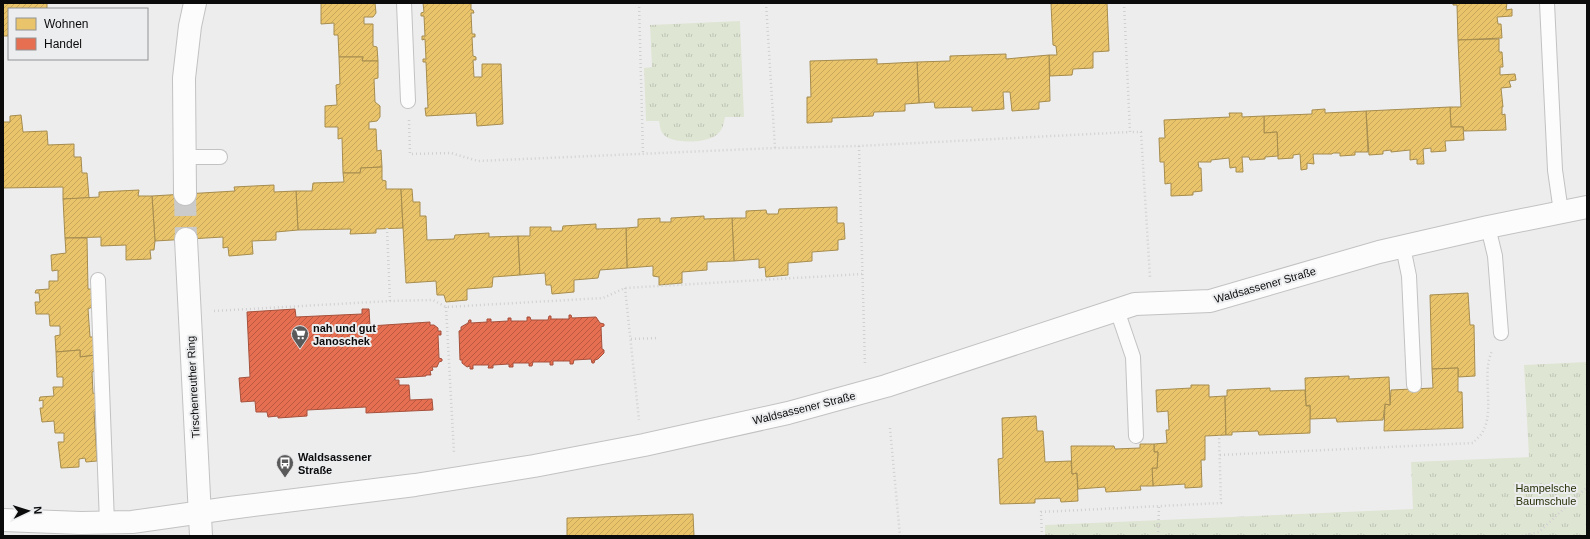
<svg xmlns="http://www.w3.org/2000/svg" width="1590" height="539" viewBox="0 0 1590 539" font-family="Helvetica,sans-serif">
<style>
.park{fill:url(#park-tufts)}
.homes{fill:url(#homes-hatch);stroke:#a68c4e}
.shops{fill:url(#shops-hatch);stroke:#a5513c}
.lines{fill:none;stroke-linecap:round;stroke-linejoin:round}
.minor-tunnel{stroke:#cbcbcc;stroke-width:22;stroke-dasharray:22 11;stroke-linecap:butt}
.service-casing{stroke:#c2c2c3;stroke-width:16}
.minor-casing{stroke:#c2c2c3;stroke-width:24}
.path{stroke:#d0d0d1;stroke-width:2.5;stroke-dasharray:1 3;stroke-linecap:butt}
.service{stroke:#fcfcfc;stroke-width:14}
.minor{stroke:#fcfcfc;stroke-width:22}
.labels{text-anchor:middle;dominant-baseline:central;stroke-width:4;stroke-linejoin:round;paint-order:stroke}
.street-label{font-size:11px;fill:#0b0b0c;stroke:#ecedef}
.poi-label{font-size:11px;font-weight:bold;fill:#0b0b0c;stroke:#ecedef;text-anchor:start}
.park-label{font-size:11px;fill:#263107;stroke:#ecedef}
</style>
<defs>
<pattern id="park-tufts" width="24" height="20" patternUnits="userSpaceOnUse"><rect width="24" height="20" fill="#dfe5d3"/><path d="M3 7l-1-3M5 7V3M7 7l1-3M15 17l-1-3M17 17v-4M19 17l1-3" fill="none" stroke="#bec3b4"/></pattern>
<pattern id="homes-hatch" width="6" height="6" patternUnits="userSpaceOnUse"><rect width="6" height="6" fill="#e9c46a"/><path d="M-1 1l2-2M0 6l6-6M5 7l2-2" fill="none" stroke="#c6a75b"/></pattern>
<pattern id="shops-hatch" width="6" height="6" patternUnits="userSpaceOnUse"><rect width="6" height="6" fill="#e76f51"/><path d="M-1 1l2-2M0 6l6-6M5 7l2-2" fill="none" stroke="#b95942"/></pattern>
</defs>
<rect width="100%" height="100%" fill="#ededee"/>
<g class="park">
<path d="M740,21L744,117H725C724,124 722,132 715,136C705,143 673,144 664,135C660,131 660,126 659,121H646L644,68L652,67L650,25Z"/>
<polygon points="1587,362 1587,536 1045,536 1045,525 1413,509 1411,462 1529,457 1524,365"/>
</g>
<g class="homes">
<polygon points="3,3 47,3 47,9 9,9 9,36 3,36"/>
<polygon points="321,3 375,3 376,13 373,17 364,17 364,24 373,24 373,46 377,47 378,61 362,61 363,57 339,57 338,35 334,35 334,23 321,24"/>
<polygon points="423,3 471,3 471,10 473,10 474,13 471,13 472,34 475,34 475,37 472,37 473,56 476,57 476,60 473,60 474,77 482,77 482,64 501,64 503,124 477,126 476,113 426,116 425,108 428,108 426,62 423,62 423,59 426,59 425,39 422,40 422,36 425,36 424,16 421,16 421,13 424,12"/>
<polygon points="1055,3 1107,3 1109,51 1093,52 1093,68 1073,69 1072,75 1050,76 1049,55 1057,55 1056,46 1053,45 1051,4"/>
<polygon points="1453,3 1507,3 1506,10 1512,9 1512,16 1497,17 1498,24 1501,24 1502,38 1458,40 1457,5 1453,5"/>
<polygon points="1499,39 1499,52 1502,52 1503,67 1500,67 1500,75 1515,74 1516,80 1509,81 1511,87 1501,88 1503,107 1502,107 1502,115 1505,114 1506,130 1464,131 1463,127 1451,127 1450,107 1461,107 1458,40"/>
<polygon points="1006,54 1006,59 1049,55 1050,101 1039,102 1039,109 1012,111 1010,92 1003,92 1004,109 972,111 972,107 935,108 934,102 919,103 917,62 950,61 950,56"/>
<polygon points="339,57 363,57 362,61 378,61 378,78 374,79 375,102 380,106 380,117 377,121 369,122 369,129 376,129 377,151 381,150 382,167 361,168 360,173 343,173 342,138 338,139 338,127 325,127 325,106 337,105 336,85 340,84"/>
<polygon points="877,59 877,64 917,62 919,103 905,104 905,111 874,112 873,116 832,118 832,122 807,123 807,97 811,97 810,61"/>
<polygon points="1450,107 1451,127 1463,127 1464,140 1445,141 1446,151 1431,152 1431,148 1423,149 1424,164 1417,164 1417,159 1410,160 1410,150 1391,152 1391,150 1383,151 1383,154 1369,155 1366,111"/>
<polygon points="1325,109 1325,113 1366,111 1368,152 1355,152 1355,155 1340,156 1340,153 1333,153 1332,154 1313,154 1314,164 1307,163 1307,169 1301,170 1300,154 1293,155 1293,158 1278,159 1277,132 1264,133 1264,116 1312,114 1312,110"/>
<polygon points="1229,113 1242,113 1242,117 1264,116 1264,133 1277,132 1278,156 1265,157 1265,159 1250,160 1249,157 1242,157 1243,172 1236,172 1236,167 1230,168 1229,158 1211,160 1211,162 1198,162 1199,168 1201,168 1202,191 1193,192 1193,195 1171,196 1171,183 1165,184 1164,162 1160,162 1159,138 1165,138 1164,120 1230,117"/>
<polygon points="21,115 23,132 47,131 48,145 74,144 74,157 81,157 82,173 87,173 89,198 63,199 63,187 3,188 3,122 10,122 10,116"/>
<polygon points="382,167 382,180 386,181 386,189 401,189 403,228 376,229 376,233 350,234 351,229 298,230 296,191 312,191 313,183 344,182 343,173 360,173 361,168"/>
<polygon points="274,185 274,192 296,191 298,230 276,232 276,240 252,241 253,254 229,256 228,247 223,248 223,237 155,241 152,196 235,191 234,187"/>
<polygon points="401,189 412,189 413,202 420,202 420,216 426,216 427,240 454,239 455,235 489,233 489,237 518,236 520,275 493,277 492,287 467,289 467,300 446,302 444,295 437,295 436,281 406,283"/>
<polygon points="139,190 138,196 152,196 155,241 154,250 150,250 151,259 126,260 126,245 101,246 101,237 65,238 63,199 99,197 99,192"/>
<polygon points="837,207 837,223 844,223 845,239 838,240 838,250 812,252 812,261 788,263 788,275 766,277 765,267 759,268 759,259 734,261 732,218 746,218 746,211 766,210 767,214 778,214 779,209"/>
<polygon points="704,216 704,219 732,218 734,261 707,262 707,270 682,272 682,283 659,285 659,277 653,276 653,266 627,268 626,228 638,227 638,219 660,218 660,222 671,222 671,218"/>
<polygon points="596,224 596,229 626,228 627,268 600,270 598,278 574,280 574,292 552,294 551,285 546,285 545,273 520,275 518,236 530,236 530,227 551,227 551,231 562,231 563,226"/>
<polygon points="65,238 87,238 88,289 93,289 94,306 88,309 90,337 94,337 96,355 80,357 80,350 56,352 55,336 60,335 60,326 50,326 49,314 36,314 35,302 40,302 39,293 35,293 36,290 49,289 49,281 58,281 58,270 52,271 51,255 66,253"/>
<polygon points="1468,293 1470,325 1474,325 1475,376 1458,377 1458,368 1432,369 1430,295"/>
<polygon points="80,350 80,357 96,355 97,370 92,372 93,393 98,395 98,410 94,412 97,461 86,462 85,458 79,459 79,467 61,468 58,442 64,442 64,433 55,433 54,421 42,422 40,408 43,408 43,400 39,401 40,397 54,396 53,387 63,387 63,377 57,377 56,352"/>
<polygon points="1458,368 1458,392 1462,392 1463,428 1384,431 1385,404 1390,405 1391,390 1433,388 1432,369"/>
<polygon points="1349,376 1349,379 1389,377 1390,405 1385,404 1383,420 1337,422 1336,418 1310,419 1310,405 1306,406 1305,378"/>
<polygon points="1191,385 1209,385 1209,397 1225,396 1226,435 1205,436 1205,460 1201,460 1202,487 1185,488 1185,484 1153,486 1152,468 1157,468 1158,452 1154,452 1154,444 1167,443 1166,430 1169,430 1168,411 1157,412 1156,390 1191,388"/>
<polygon points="1270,388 1270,391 1305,390 1306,406 1310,406 1310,433 1259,435 1258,431 1232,432 1232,435 1226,435 1225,396 1227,396 1227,390"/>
<polygon points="1036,416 1037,431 1043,431 1045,462 1071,461 1072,474 1077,473 1078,501 1061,502 1060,498 1035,499 1035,503 1000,504 998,459 1003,458 1002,418"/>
<polygon points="1140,444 1154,444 1154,452 1158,452 1157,468 1152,468 1153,486 1140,486 1141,490 1106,492 1105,487 1078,489 1077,473 1072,474 1071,446 1114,446 1115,449 1140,448"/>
<polygon points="693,514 694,536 567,536 567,518"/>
</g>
<g class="shops">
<polygon points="295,309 296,317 362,314 362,309 369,309 370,326 430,322 430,325 434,325 438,328 438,331 441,331 441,335 438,335 439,358 442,359 442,361 439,362 437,367 432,367 433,370 430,371 431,375 426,375 426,376 395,378 395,380 399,380 399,385 409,385 410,400 432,399 433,410 366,413 366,407 307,410 307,416 278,418 278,416 268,417 267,412 256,412 255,401 241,402 239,378 250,377 247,312"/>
<polygon points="569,315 571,315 572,318 596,317 600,323 604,324 604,326 601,327 602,349 604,350 604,353 598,359 595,360 594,363 592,363 591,359 574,360 573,364 570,364 570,361 553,361 553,365 550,365 550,362 533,362 532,366 529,366 529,363 513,363 513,367 509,367 509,364 493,365 493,368 488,368 489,365 473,365 473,369 470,369 470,366 467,367 462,363 462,360 460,360 459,331 461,330 461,327 468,323 469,320 471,320 471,323 487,322 487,319 491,319 491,322 508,321 508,318 511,318 511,321 527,321 527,317 530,317 531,320 548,320 549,316 551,316 551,319 569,319"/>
</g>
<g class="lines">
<polyline class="minor-tunnel" points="185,194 186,239"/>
<g class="service-casing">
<g id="service">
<polyline points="404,3 408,101"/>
<polyline points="1547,3 1555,170 1561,212"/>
<polyline points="184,157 220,157"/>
<polyline points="1488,227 1495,256 1501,333"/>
<polyline points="1403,247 1409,276 1414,385"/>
<polyline points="98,280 107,523"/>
<polyline points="1117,310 1133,357 1136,436"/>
</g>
</g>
<g class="minor-casing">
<g id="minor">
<polyline points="185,194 184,78 190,26 195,3"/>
<polyline points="186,239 201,536"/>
<polyline points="3,520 81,523 132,522 230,508 415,485 534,466 644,445 788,413 886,386 1135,304 1210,301 1379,252 1488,227 1587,207"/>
</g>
</g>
<g class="path">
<polyline points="639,3 643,154"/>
<polyline points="766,3 775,148"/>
<polyline points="1124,3 1130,132 1141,132 1150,277"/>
<polyline points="409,120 410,154 451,153 478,161 775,148 859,146 1130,132"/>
<polyline points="859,146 865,366"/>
<polyline points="387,228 390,301"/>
<polyline points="625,288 639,420"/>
<polyline points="446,307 454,453"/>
<polyline points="214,311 390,301 433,300 446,307 603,298 625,288 863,274"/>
<polyline points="631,339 659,338"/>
<polyline points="890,428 900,536"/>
<path d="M1220,455L1473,443C1476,439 1481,436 1483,431C1495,410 1481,375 1492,351"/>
<polyline points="1042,536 1041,512 1221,503 1219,435"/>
<polyline points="1158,536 1159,506"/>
<polyline points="1522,536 1539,532 1587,487"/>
</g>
<use href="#service" class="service"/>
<use href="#minor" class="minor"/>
</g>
<defs>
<g id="supermarket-pin" transform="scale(0.9)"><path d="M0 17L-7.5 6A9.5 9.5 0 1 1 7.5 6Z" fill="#5a5a5b" stroke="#ecedef"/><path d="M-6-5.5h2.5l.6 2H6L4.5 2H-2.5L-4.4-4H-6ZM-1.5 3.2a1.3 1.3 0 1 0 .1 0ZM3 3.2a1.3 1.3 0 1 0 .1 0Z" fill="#fff"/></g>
<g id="bus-pin" transform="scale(0.9)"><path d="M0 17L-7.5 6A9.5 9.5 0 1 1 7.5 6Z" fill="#5a5a5b" stroke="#ecedef"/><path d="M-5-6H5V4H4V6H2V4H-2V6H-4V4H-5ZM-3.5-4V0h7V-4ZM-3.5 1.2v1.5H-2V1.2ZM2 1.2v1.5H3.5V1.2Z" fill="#fff"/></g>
</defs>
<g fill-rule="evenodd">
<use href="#supermarket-pin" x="300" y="334"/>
<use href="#bus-pin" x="285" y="463"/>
</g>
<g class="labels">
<g class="street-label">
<text transform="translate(1265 285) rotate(-16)">Waldsassener Straße</text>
<text transform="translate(193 387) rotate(-93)">Tirschenreuther Ring</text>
<text transform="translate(804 408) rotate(-14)">Waldsassener Straße</text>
</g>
<g class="poi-label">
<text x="313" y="328">nah und gut<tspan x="313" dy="13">Janoschek</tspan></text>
<text x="298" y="457">Waldsassener<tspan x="298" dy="13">Straße</tspan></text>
</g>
<g class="park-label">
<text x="1546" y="488">Hampelsche<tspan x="1546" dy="13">Baumschule</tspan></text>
</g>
</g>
<rect width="1590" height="539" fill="none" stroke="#0b0b0c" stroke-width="8"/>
<rect x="8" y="8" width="140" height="52" fill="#ecedef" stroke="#929394"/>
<rect x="16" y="18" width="20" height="12" fill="#e9c46a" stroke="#929394"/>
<text x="44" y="28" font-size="12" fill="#0b0b0c">Wohnen</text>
<rect x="16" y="38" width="20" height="12" fill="#e76f51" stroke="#929394"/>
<text x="44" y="48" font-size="12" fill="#0b0b0c">Handel</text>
<g transform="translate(28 511) rotate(86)" stroke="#ecedef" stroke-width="3" paint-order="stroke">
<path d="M0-3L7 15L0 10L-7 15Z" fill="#0b0b0c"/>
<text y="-6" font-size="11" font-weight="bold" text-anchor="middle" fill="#0b0b0c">N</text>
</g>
</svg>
